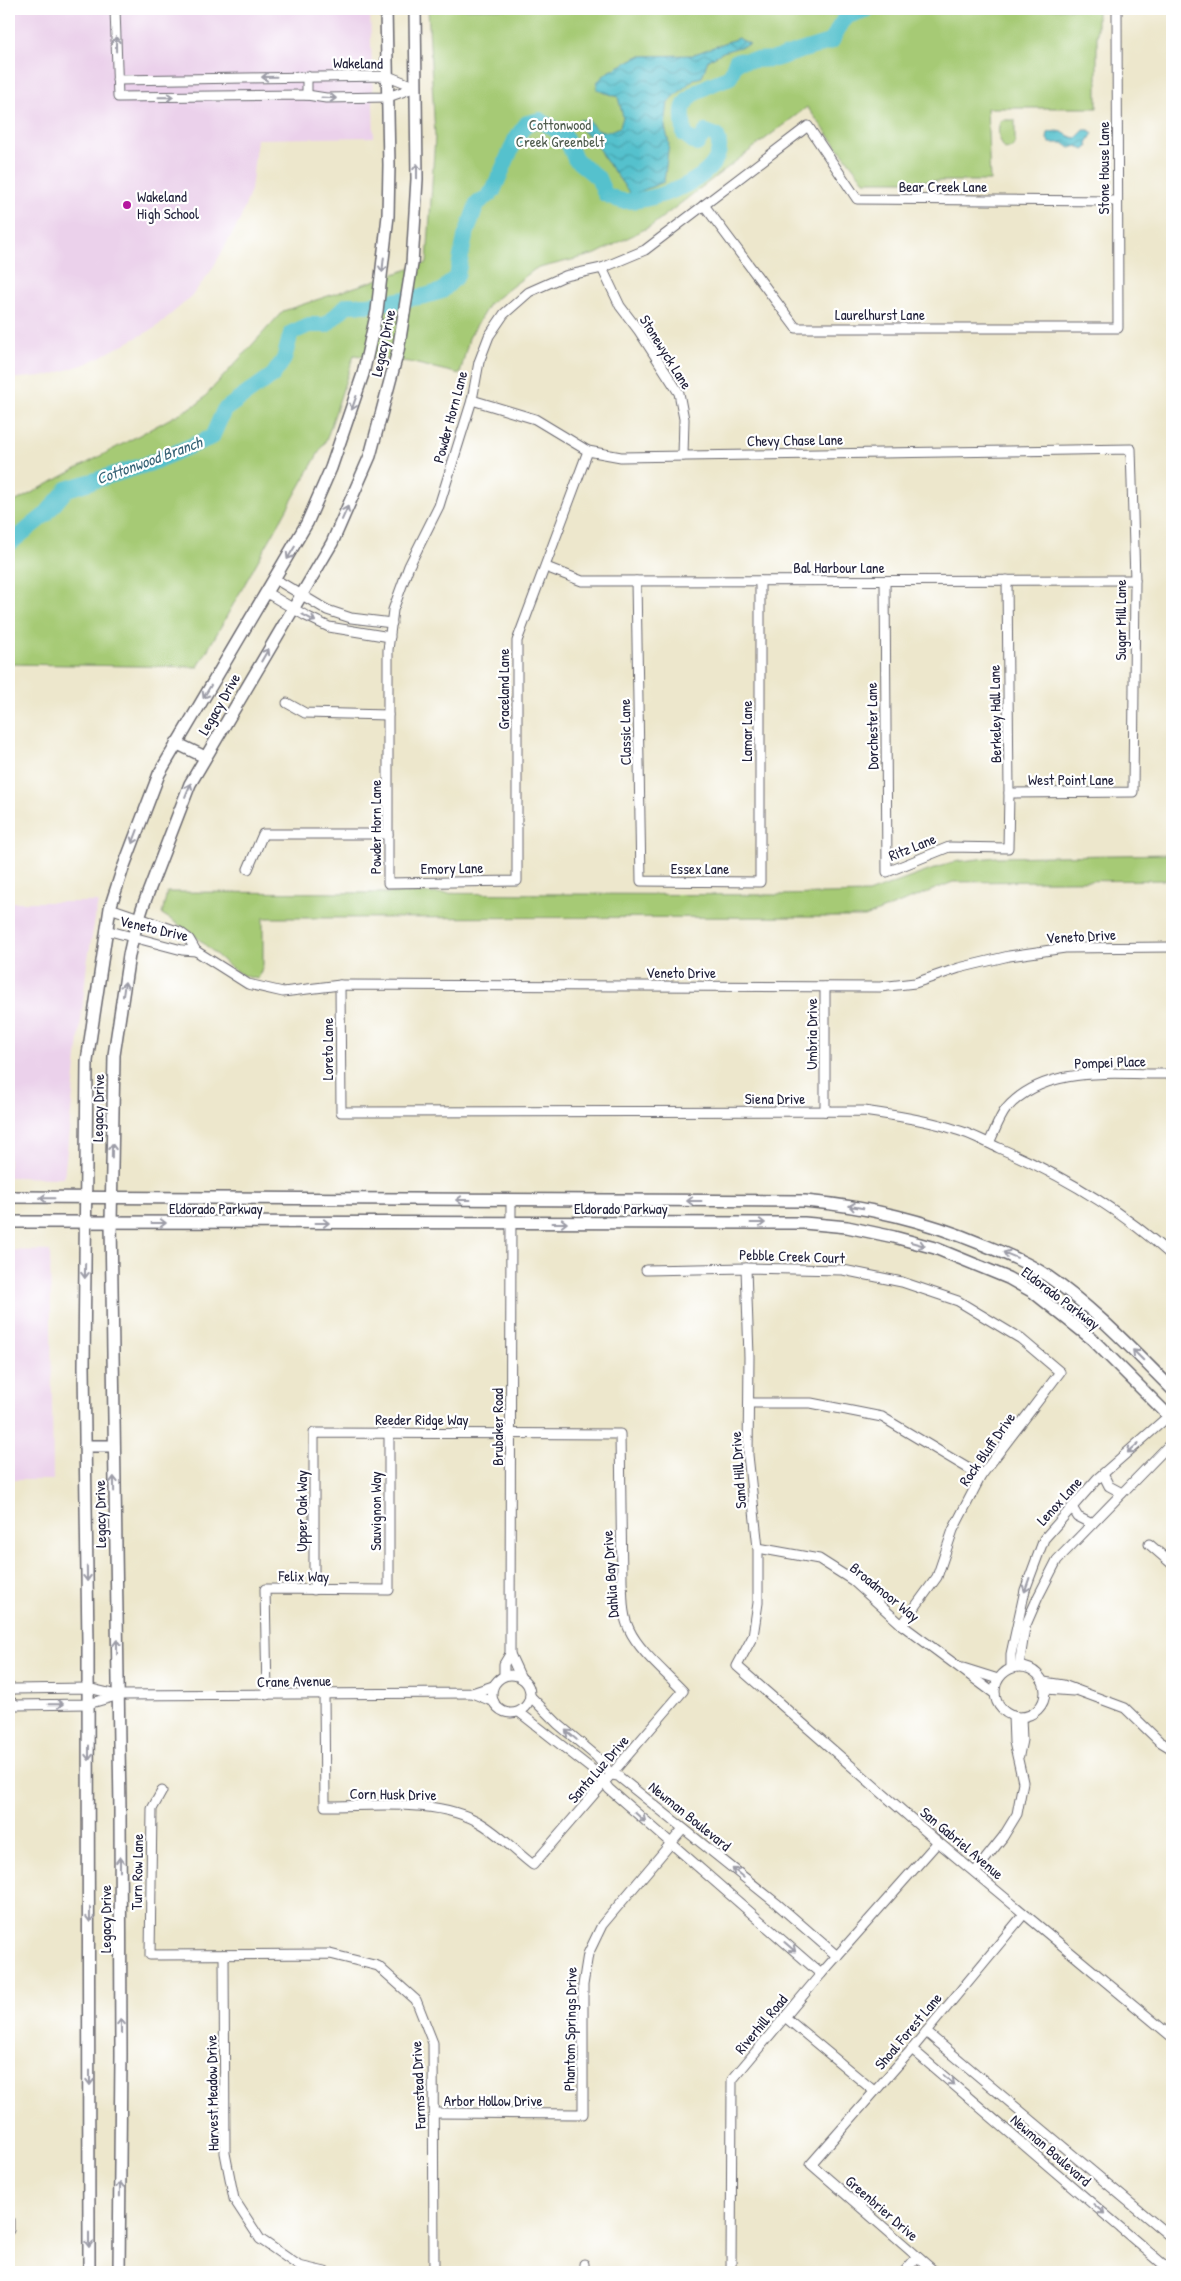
<svg xmlns="http://www.w3.org/2000/svg" width="1181" height="2281" viewBox="0 0 1181 2281" font-family="'Patrick Hand',sans-serif">
<style>
.built{fill:#ebd1eb}
.green{fill:#a6ca74;stroke:#647658}
.water{fill:url(#water-waves);stroke:#3b7284}
.lines{fill:none;stroke-linecap:round;stroke-linejoin:round}
.river{stroke:#54c1cd;stroke-width:16}
.minor-casing{stroke:#69676e;stroke-width:11}
.major-casing{stroke:#69676e;stroke-width:14}
.minor{stroke:#fff;stroke-width:9}
.major{stroke:#fff;stroke-width:11}
.oneway{stroke:#9c9ca7}
.poi-dot{fill:#b5179e;stroke:#fff;stroke-width:2}
.labels{text-anchor:middle;dominant-baseline:central;stroke-width:4.5;stroke-linejoin:round;paint-order:stroke}
.street-label{font-size:15px;fill:#22223b;stroke:#fff}
.park-label{font-size:15px;fill:#505d4f;stroke:#fff}
.poi-label{font-size:15px;fill:#22223b;stroke:#fff;text-anchor:start}
.water-label{font-size:16px;font-style:italic;fill:#366275;stroke:#fff}
</style>
<defs>
<pattern id="water-waves" width="16" height="10" patternUnits="userSpaceOnUse" patternTransform="scale(1.25)"><rect width="16" height="10" fill="#54c1cd"/><path d="M0 5q4-4 8 0t8 0" fill="none" stroke="#459ca8"/></pattern>
</defs>
<rect width="100%" height="100%" fill="#fff"/>
<filter id="ink" filterUnits="userSpaceOnUse"><feTurbulence type="fractalNoise" baseFrequency=".02" numOctaves="2"/><feDisplacementMap in="SourceGraphic" scale="10" xChannelSelector="R" yChannelSelector="G"/><feConvolveMatrix kernelMatrix="1 2 1 2 8 2 1 2 1" color-interpolation-filters="sRGB"/></filter>
<filter id="wash" filterUnits="userSpaceOnUse"><feTurbulence type="fractalNoise" baseFrequency=".0096" numOctaves="4" result="noise"/><feDisplacementMap in="SourceGraphic" scale="20" xChannelSelector="R" yChannelSelector="G"/><feGaussianBlur stdDeviation="1.12" result="paint"/><feColorMatrix in="noise" values="0 0 0 0 0 0 0 0 0 0 0 0 0 0 0 0 0 1.4 0 .05"/><feComposite in="paint" operator="in"/></filter>
<g filter="url(#wash)">
<rect width="100%" height="100%" fill="#ede7cc"/>
<g class="built">
<polygon points="9,9 370,9 374,137 257,139 251,190 240,220 211,271 191,297 155,328 88,363 51,375 9,379"/>
<polygon points="9,902 98,902 87,964 64,1178 9,1177"/>
<polygon points="9,1250 50,1251 53,1480 9,1480"/>
</g>
<g class="green">
<polygon points="428,9 1097,9 1097,108 987,108 990,181 864,181 807,107 651,226 596,254 535,269 489,304 469,338 460,374 409,362 354,355 327,438 198,667 9,664 9,505 199,403 283,311 427,263 435,136"/>
<path d="M1001,120H1015V143L1012,148L1005,149C999,142 996,129 1001,120Z"/>
<polygon points="1172,854 1172,880 953,882 865,917 263,918 263,965 258,979 244,976 230,967 192,933 162,914 167,892 777,895 868,893 953,862 996,857"/>
</g>
<g class="water">
<path d="M764,9H825C805,19 785,17 764,9Z"/>
<polygon points="738,38 750,44 723,52 708,60 702,77 694,79 668,102 665,127 669,143 664,182 631,195 602,155 595,140 582,131 579,120 588,120 596,129 607,132 620,127 623,117 618,97 597,90 597,82 608,72 639,56 692,55"/>
<path d="M1084,130H1089L1093,133L1087,143L1088,147L1084,150L1077,146L1070,148L1063,143H1050L1047,139L1048,133C1063,127 1065,137 1076,138Z"/>
</g>
<g class="lines">
<g class="river">
<path d="M488,196L493,191L516,138L527,123L540,120L565,136L575,159L598,178L605,194C610,196 617,200 623,201C653,203 733,176 717,136L706,132L697,144L684,134C684,127 682,118 683,110C686,92 715,83 730,77L736,61L775,59L832,41L840,25L848,16L868,9"/>
<polyline points="9,544 45,515 67,489 151,463 212,437 224,410 273,375 284,359 291,333 309,325 326,325 347,305 368,305 425,296 442,291 457,276 465,237 477,204 482,200"/>
</g>
</g>
</g>
<g filter="url(#ink)">
<g class="lines">
<g class="minor-casing">
<g id="minor">
<polyline points="115,9 118,97 307,95 326,98 388,97 416,87"/>
<polyline points="307,76 307,95"/>
<polyline points="117,80 388,76 416,87"/>
<polyline points="704,205 796,328 1118,328 1117,9"/>
<polyline points="602,268 620,306 639,331 679,393 684,419 683,456"/>
<polyline points="472,400 535,419 588,451 621,457 1131,449 1135,580 1133,792 1009,793"/>
<polyline points="588,451 517,641 517,881 388,883 388,650 393,610 409,566 439,506 472,400 479,362 489,336 504,314 529,292 565,276 602,268 645,250 808,126 857,199 1117,201"/>
<polyline points="546,567 582,581 1135,580"/>
<polyline points="275,579 327,610 351,618 392,623"/>
<polyline points="636,581 641,881 760,882 760,581"/>
<polyline points="885,581 887,872 949,847 1008,848 1009,793 1007,580"/>
<polyline points="267,593 306,616 329,627 390,637"/>
<polyline points="287,703 305,713 388,715"/>
<polyline points="248,869 263,834 388,834"/>
<polyline points="110,908 180,932 189,939 196,951 248,984 283,992 340,985 880,987 915,983 959,968 1009,956 1065,948 1172,947"/>
<polyline points="106,930 182,950 196,951"/>
<path d="M340,985L341,1112L864,1111C896,1116 927,1120 957,1130C972,1134 985,1142 999,1148C1062,1175 1121,1210 1172,1256"/>
<polyline points="825,1111 825,987"/>
<path d="M989,1143C994,1133 999,1118 1006,1109C1046,1063 1118,1075 1172,1074"/>
<polyline points="511,1200 510,1654 521,1678"/>
<polyline points="746,1268 749,1357 748,1455 758,1548 758,1603 753,1636 737,1666 938,1842 1172,2037"/>
<polyline points="646,1270 746,1268 843,1270 902,1282 958,1301 1021,1339 1060,1372 981,1476 953,1530 937,1577 902,1625"/>
<polyline points="749,1403 811,1403 882,1417 981,1476"/>
<polyline points="1103,1474 1109,1486 1122,1493"/>
<polyline points="1072,1507 1078,1517 1092,1524"/>
<polyline points="1149,1544 1172,1564"/>
<polyline points="758,1548 819,1559 852,1580 902,1625 995,1694"/>
<path d="M314,1590V1433L620,1434L622,1582C623,1597 622,1615 629,1629C639,1651 666,1673 683,1691L533,1865C516,1852 500,1835 482,1824C440,1798 374,1806 325,1806L324,1694"/>
<polyline points="1019,1666 1025,1627 1038,1597 1057,1560 1172,1442"/>
<circle cx="1020" cy="1692" r="25"/>
<polyline points="963,1668 998,1679"/>
<polyline points="1011,1668 1011,1654 1025,1590 1044,1539 1097,1479 1172,1413"/>
<circle cx="511" cy="1694" r="19"/>
<polyline points="504,1676 504,1664 510,1654"/>
<polyline points="1044,1682 1063,1685 1125,1708 1159,1741 1172,1749"/>
<polyline points="1046,1689 1073,1691"/>
<polyline points="9,1693 13,1689 88,1688 117,1695 472,1693 493,1686"/>
<polyline points="472,1693 494,1702"/>
<polyline points="267,1695 265,1589 389,1590 389,1433"/>
<polyline points="530,1696 558,1724 596,1756 612,1775 618,1776 776,1903 837,1956"/>
<polyline points="9,1700 16,1705 88,1704 116,1696"/>
<polyline points="519,1712 598,1774 609,1789 821,1974"/>
<polyline points="1019,1755 1022,1740 1021,1717"/>
<polyline points="162,1791 152,1809 150,1955 330,1954 378,1966 416,2000 433,2043 434,2272"/>
<polyline points="975,1872 1003,1837 1017,1814 1023,1782 1014,1742 1013,1716"/>
<polyline points="224,1955 225,2153 234,2199 260,2239 299,2266 325,2272"/>
<polyline points="785,2017 874,2091"/>
<polyline points="926,2032 1172,2238"/>
<polyline points="912,2049 1172,2272"/>
<polyline points="434,2113 583,2114 583,1985 588,1954 602,1925 683,1829"/>
<polyline points="9,2220 9,2230"/>
<polyline points="584,2272 584,2264"/>
<polyline points="731,2272 732,2080 821,1974 938,1842"/>
<polyline points="904,2272 917,2257"/>
<polyline points="935,2272 811,2164 912,2049 1024,1914"/>
</g>
</g>
<g class="major-casing">
<g id="major">
<polyline points="176,743 205,757"/>
<path d="M9,1197L805,1201C869,1207 924,1220 984,1245C1006,1254 1026,1262 1046,1275C1093,1307 1132,1349 1172,1389"/>
<polyline points="9,1222 804,1223 847,1227 894,1237 935,1248 1008,1278 1033,1292 1092,1339 1172,1419"/>
<polyline points="85,1446 114,1446"/>
<polyline points="89,2272 88,1643 84,1367 87,1061 110,908 122,871 159,774 307,523 331,468 363,374 377,311 388,216 389,165 386,9"/>
<polyline points="119,2272 121,2054 120,1809 111,1223 114,1055 129,955 133,937 143,906 190,784 332,543 370,456 398,351 412,264 417,179 415,9"/>
</g>
</g>
<use href="#minor" class="minor"/>
<use href="#major" class="major"/>
</g>
<defs><path id="oneway-shaft" d="M-6 0H5M1.5-3L5.5 0L1.5 3" fill="none" stroke-width="1.6" stroke-linecap="round" stroke-linejoin="round" transform="scale(1.25)"/></defs>
<g class="oneway">
<use href="#oneway-shaft" transform="translate(116 44) rotate(-91)"/>
<use href="#oneway-shaft" transform="translate(269 77) rotate(179)"/>
<use href="#oneway-shaft" transform="translate(166 97) rotate(-1)"/>
<use href="#oneway-shaft" transform="translate(329 98) rotate(3)"/>
<use href="#oneway-shaft" transform="translate(417 171) rotate(-90)"/>
<use href="#oneway-shaft" transform="translate(383 265) rotate(96)"/>
<use href="#oneway-shaft" transform="translate(354 403) rotate(109)"/>
<use href="#oneway-shaft" transform="translate(345 513) rotate(-66)"/>
<use href="#oneway-shaft" transform="translate(291 553) rotate(121)"/>
<use href="#oneway-shaft" transform="translate(309 618) rotate(28)"/>
<use href="#oneway-shaft" transform="translate(265 655) rotate(-60)"/>
<use href="#oneway-shaft" transform="translate(207 692) rotate(121)"/>
<use href="#oneway-shaft" transform="translate(188 790) rotate(-67)"/>
<use href="#oneway-shaft" transform="translate(135 837) rotate(111)"/>
<use href="#oneway-shaft" transform="translate(124 989) rotate(-82)"/>
<use href="#oneway-shaft" transform="translate(112 1151) rotate(-89)"/>
<use href="#oneway-shaft" transform="translate(47 1198) rotate(-179)"/>
<use href="#oneway-shaft" transform="translate(463 1200) rotate(-180)"/>
<use href="#oneway-shaft" transform="translate(694 1201) rotate(-180)"/>
<use href="#oneway-shaft" transform="translate(856 1207) rotate(-170)"/>
<use href="#oneway-shaft" transform="translate(159 1223)"/>
<use href="#oneway-shaft" transform="translate(322 1223)"/>
<use href="#oneway-shaft" transform="translate(560 1223)"/>
<use href="#oneway-shaft" transform="translate(758 1223)"/>
<use href="#oneway-shaft" transform="translate(918 1244) rotate(16)"/>
<use href="#oneway-shaft" transform="translate(1010 1255) rotate(-158)"/>
<use href="#oneway-shaft" transform="translate(85 1271) rotate(91)"/>
<use href="#oneway-shaft" transform="translate(1138 1355) rotate(-135)"/>
<use href="#oneway-shaft" transform="translate(1133 1448) rotate(139)"/>
<use href="#oneway-shaft" transform="translate(114 1484) rotate(-91)"/>
<use href="#oneway-shaft" transform="translate(87 1574) rotate(89)"/>
<use href="#oneway-shaft" transform="translate(1027 1585) rotate(109)"/>
<use href="#oneway-shaft" transform="translate(117 1647) rotate(-91)"/>
<use href="#oneway-shaft" transform="translate(56 1704) rotate(-1)"/>
<use href="#oneway-shaft" transform="translate(571 1735) rotate(-140)"/>
<use href="#oneway-shaft" transform="translate(89 1753) rotate(90)"/>
<use href="#oneway-shaft" transform="translate(640 1817) rotate(42)"/>
<use href="#oneway-shaft" transform="translate(120 1864) rotate(-90)"/>
<use href="#oneway-shaft" transform="translate(738 1873) rotate(-141)"/>
<use href="#oneway-shaft" transform="translate(90 1915) rotate(90)"/>
<use href="#oneway-shaft" transform="translate(790 1947) rotate(41)"/>
<use href="#oneway-shaft" transform="translate(121 2026) rotate(-90)"/>
<use href="#oneway-shaft" transform="translate(90 2078) rotate(90)"/>
<use href="#oneway-shaft" transform="translate(949 2080) rotate(41)"/>
<use href="#oneway-shaft" transform="translate(120 2189) rotate(-89)"/>
<use href="#oneway-shaft" transform="translate(1099 2209) rotate(41)"/>
<use href="#oneway-shaft" transform="translate(89 2240) rotate(90)"/>
</g>
</g>
<circle class="poi-dot" cx="127" cy="205" r="5"/>
<g class="labels">
<g class="street-label">
<text transform="translate(358 63) rotate(1)">Wakeland</text>
<text transform="translate(1103 168) rotate(-90)">Stone House Lane</text>
<text x="943" y="186">Bear Creek Lane</text>
<text x="880" y="314">Laurelhurst Lane</text>
<text transform="translate(383 343) rotate(-78)">Legacy Drive</text>
<text transform="translate(666 352) rotate(58)">Stonewyck Lane</text>
<text transform="translate(450 417) rotate(-75)">Powder Horn Lane</text>
<text transform="translate(795 440) rotate(-1)">Chevy Chase Lane</text>
<text x="839" y="567">Bal Harbour Lane</text>
<text transform="translate(1120 620) rotate(-90)">Sugar Mill Lane</text>
<text transform="translate(503 689) rotate(-90)">Graceland Lane</text>
<text transform="translate(219 704) rotate(-60)">Legacy Drive</text>
<text transform="translate(995 714) rotate(-91)">Berkeley Hall Lane</text>
<text transform="translate(872 726) rotate(-91)">Dorchester Lane</text>
<text transform="translate(746 731) rotate(-90)">Lamar Lane</text>
<text transform="translate(625 732) rotate(-91)">Classic Lane</text>
<text x="1071" y="779">West Point Lane</text>
<text transform="translate(375 827) rotate(-90)">Powder Horn Lane</text>
<text transform="translate(912 847) rotate(-22)">Ritz Lane</text>
<text transform="translate(452 868) rotate(-1)">Emory Lane</text>
<text x="700" y="868">Essex Lane</text>
<text transform="translate(154 928) rotate(13)">Veneto Drive</text>
<text transform="translate(1081 936) rotate(-3)">Veneto Drive</text>
<text x="681" y="972">Veneto Drive</text>
<text transform="translate(811 1034) rotate(-90)">Umbria Drive</text>
<text transform="translate(327 1049) rotate(-90)">Loreto Lane</text>
<text transform="translate(1110 1062) rotate(-2)">Pompei Place</text>
<text x="775" y="1098">Siena Drive</text>
<text transform="translate(98 1108) rotate(-89)">Legacy Drive</text>
<text x="216" y="1208">Eldorado Parkway</text>
<text x="621" y="1208">Eldorado Parkway</text>
<text transform="translate(792 1256) rotate(2)">Pebble Creek Court</text>
<text transform="translate(1061 1298) rotate(37)">Eldorado Parkway</text>
<text x="422" y="1419">Reeder Ridge Way</text>
<text transform="translate(497 1427) rotate(-90)">Brubaker Road</text>
<text transform="translate(987 1449) rotate(-55)">Rock Bluff Drive</text>
<text transform="translate(738 1470) rotate(-94)">Sand Hill Drive</text>
<text transform="translate(1059 1501) rotate(-48)">Lenox Lane</text>
<text transform="translate(301 1511) rotate(-90)">Upper Oak Way</text>
<text transform="translate(375 1511) rotate(-90)">Sauvignon Way</text>
<text transform="translate(100 1514) rotate(-91)">Legacy Drive</text>
<text transform="translate(610 1574) rotate(-94)">Dahlia Bay Drive</text>
<text transform="translate(304 1576) rotate(1)">Felix Way</text>
<text transform="translate(885 1592) rotate(39)">Broadmoor Way</text>
<text transform="translate(294 1681) rotate(-1)">Crane Avenue</text>
<text transform="translate(598 1769) rotate(-49)">Santa Luz Drive</text>
<text transform="translate(393 1794) rotate(1)">Corn Husk Drive</text>
<text transform="translate(690 1816) rotate(39)">Newman Boulevard</text>
<text transform="translate(962 1843) rotate(40)">San Gabriel Avenue</text>
<text transform="translate(137 1872) rotate(-89)">Turn Row Lane</text>
<text transform="translate(105 1919) rotate(-90)">Legacy Drive</text>
<text transform="translate(761 2024) rotate(-50)">Riverhill Road</text>
<text transform="translate(570 2029) rotate(-89)">Phantom Springs Drive</text>
<text transform="translate(908 2031) rotate(-50)">Shoal Forest Lane</text>
<text transform="translate(418 2085) rotate(-93)">Farmstead Drive</text>
<text transform="translate(212 2093) rotate(-91)">Harvest Meadow Drive</text>
<text x="493" y="2100">Arbor Hollow Drive</text>
<text transform="translate(1051 2150) rotate(41)">Newman Boulevard</text>
<text transform="translate(882 2208) rotate(41)">Greenbrier Drive</text>
</g>
<g class="park-label">
<text x="560" y="124">Cottonwood<tspan x="560" dy="17">Creek Greenbelt</tspan></text>
</g>
<g class="poi-label">
<text x="137" y="196">Wakeland<tspan x="137" dy="17">High School</tspan></text>
</g>
<g class="water-label">
<text transform="translate(149 460) rotate(-20)">Cottonwood Branch</text>
</g>
</g>
<rect width="1181" height="2281" fill="none" stroke="#fff" stroke-width="30"/>
</svg>
